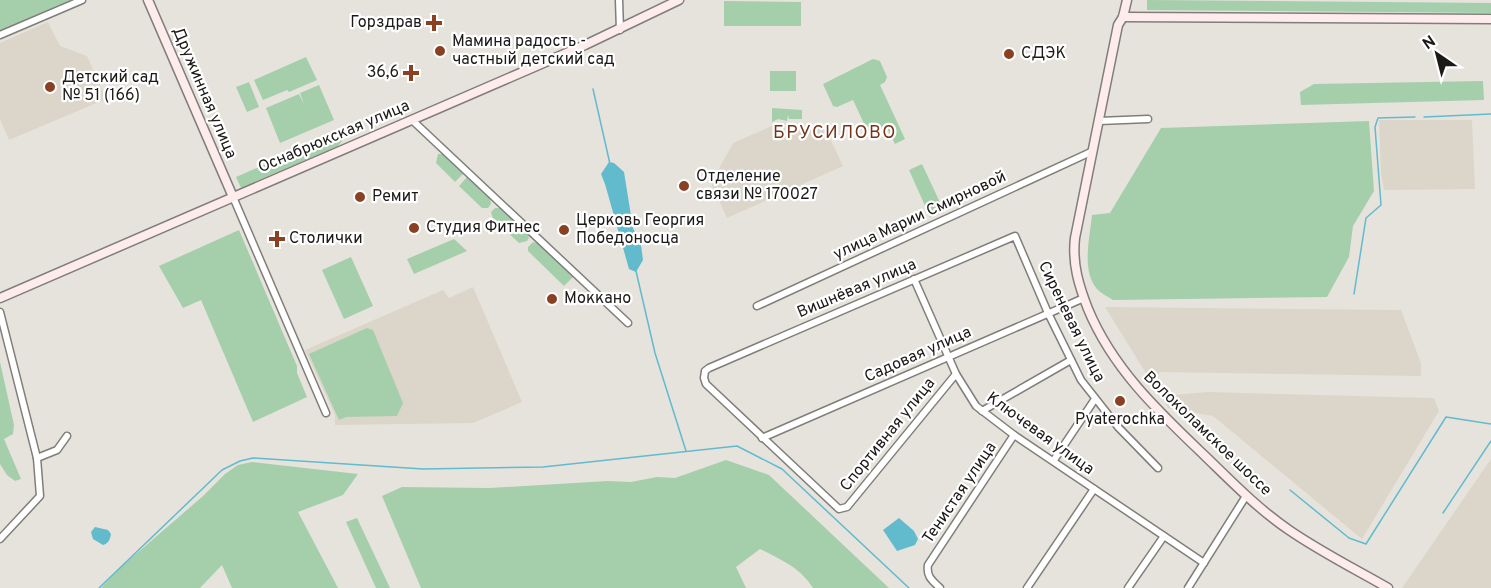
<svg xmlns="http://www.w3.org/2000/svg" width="1491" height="588" viewBox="0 0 1491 588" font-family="Overpass,sans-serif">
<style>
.built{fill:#dbd6c9}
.green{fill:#a4cfaa}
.water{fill:#62bacd}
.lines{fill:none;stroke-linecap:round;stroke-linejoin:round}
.stream{stroke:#62bacd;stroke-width:1.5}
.street-casing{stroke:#807e79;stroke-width:9}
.secondary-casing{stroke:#807e79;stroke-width:11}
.street{stroke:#fff;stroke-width:6}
.secondary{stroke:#feecec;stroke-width:8}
.poi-dot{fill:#8a4123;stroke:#fff;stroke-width:2}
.labels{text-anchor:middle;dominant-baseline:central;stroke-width:4.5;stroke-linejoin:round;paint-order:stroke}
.poi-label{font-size:16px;fill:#1b1a18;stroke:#fff;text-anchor:start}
.street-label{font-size:16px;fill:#1b1a18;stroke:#fff}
.neighbourhood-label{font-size:18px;letter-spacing:1.5px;fill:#753418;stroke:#fff}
</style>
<rect width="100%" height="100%" fill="#e6e3dd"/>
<g class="built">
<polygon points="48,22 60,46 87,56 106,99 9,140 0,119 0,43"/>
<polygon points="1379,120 1472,120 1475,189 1384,190 1381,173"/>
<polygon points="781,122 826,130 843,166 727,218 711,183 733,143"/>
<polygon points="473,287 522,402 473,423 335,425 335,415 305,350 443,290 449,298"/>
<polygon points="1105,307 1401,310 1421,363 1421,376 1160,372 1152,383"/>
<polygon points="1207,392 1434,398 1439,411 1362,539 1213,416 1168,408 1161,396"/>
<polygon points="1491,459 1491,588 1402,588"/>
</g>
<g class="green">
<polygon points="0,0 76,0 0,33"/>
<polygon points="1147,0 1491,3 1491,13 1147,10"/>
<polygon points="724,1 801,2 801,26 724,26"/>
<polygon points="306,57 317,80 289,92 287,90 263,100 254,80"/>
<polygon points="873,59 880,61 887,77 885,82 880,85 905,139 895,144 886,126 872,132 867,130 853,100 837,107 833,106 823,84"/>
<rect x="770" y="71" width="26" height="20"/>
<polygon points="1483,81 1484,100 1301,105 1300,92 1314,84"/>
<polygon points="249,82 259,107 247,112 236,87"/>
<polygon points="319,85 334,120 280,143 266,108 299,94 304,104 300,93"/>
<polygon points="772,108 802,110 802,119 789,119 788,115 787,121 778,119 772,122"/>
<path d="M1369,121L1374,191L1353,226L1349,257L1327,297L1113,300C1108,297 1101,293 1097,289C1081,271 1090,237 1092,215L1110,213L1161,128Z"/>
<polygon points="342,131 343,140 338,146 241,188 236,177"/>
<polygon points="438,154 444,154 464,173 455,182 436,163"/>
<polygon points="922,164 944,211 930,217 909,170"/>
<polygon points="468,176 490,198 491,204 488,208 482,208 459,186"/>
<polygon points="495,208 500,208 527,233 529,238 527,241 519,243 493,219 491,212"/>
<polygon points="239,230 297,366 297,373 307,397 253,422 201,300 183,308 159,266"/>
<polygon points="454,239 467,251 414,274 407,259"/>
<polygon points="533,242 538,243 573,277 564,286 528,251 528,247"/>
<polygon points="351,257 373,306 344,319 322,270"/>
<polygon points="367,328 373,330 403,403 397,416 346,417 339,420 309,354"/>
<polygon points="0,362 14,425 13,434 4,439 21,479 15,481 7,475 0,464"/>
<path d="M726,460L769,475L889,588H813C801,568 780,559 760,549L736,567L746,588H421L382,496L402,487L489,488L608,481L631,482L657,477L675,478Z"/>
<polygon points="252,462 358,474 343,495 298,512 338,588 232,588 222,565 200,588 101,588 121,567 203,496 225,474 238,465"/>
<polygon points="357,518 390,588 376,588 346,522"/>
</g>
<g class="water">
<polygon points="609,162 614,163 624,172 633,228 641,245 643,260 636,272 629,269 605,184 601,174"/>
<polygon points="899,518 914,531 918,539 915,545 897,551 883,530"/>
<path d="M95,527L108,530L111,534C110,539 109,543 103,545L93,539L91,532Z"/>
</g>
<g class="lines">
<g class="stream">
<polyline points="593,89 610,164"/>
<polyline points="1424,117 1491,114"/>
<polyline points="636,271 655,353 686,451"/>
<polyline points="1354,294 1366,218 1381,205 1375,127 1378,118 1415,117"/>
<polyline points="1290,490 1349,538 1366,544 1446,417 1491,424"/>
<polyline points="1443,513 1491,441"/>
<polyline points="99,588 222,470 240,461 253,458 423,469 543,467 737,446 782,469 909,588"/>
</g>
<g class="street-casing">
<g id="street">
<polyline points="619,0 620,30"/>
<polyline points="0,35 82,0"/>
<polyline points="412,120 628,323"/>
<polyline points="1099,121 1148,119"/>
<polyline points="233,197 326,413"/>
<polyline points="914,279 956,374 976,406 1014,435 1204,563"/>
<polyline points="757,306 1093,151"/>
<polyline points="0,312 37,458 40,496 0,539"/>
<polyline points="956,374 847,507 839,509 706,384 704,378 705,371 709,368 1015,236 1048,313 1081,380 1118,427 1158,468"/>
<polyline points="982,411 1071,360"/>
<polyline points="762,438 1084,298"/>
<polyline points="37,458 57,450 67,436"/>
<polyline points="1054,460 1095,399"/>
<path d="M940,588C933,581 926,577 928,565L1014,435"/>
<polyline points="1027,588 1094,489"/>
<polyline points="1128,588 1164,536"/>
<polyline points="1188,588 1246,496"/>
</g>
</g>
<g class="secondary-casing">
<g id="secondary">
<polyline points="148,0 233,197"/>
<path d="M1127,0L1123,17L1118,25L1075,238C1072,264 1079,286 1088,309C1113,369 1158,411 1204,455C1231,481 1258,509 1289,530C1321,552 1355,569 1388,588"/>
<polyline points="1123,17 1491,19"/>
<polyline points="0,298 585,45 679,0"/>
</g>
</g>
<use href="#street" class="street"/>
<use href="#secondary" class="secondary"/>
</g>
<g class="poi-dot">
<path d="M431 14h6v6h6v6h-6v6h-6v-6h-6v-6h6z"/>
<circle cx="440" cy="51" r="6"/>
<circle cx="1009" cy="54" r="6"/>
<path d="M408 64h6v6h6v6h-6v6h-6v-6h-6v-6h6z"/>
<circle cx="50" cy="87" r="6"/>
<circle cx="684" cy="186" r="6"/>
<circle cx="360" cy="197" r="6"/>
<circle cx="414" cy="228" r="6"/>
<circle cx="564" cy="230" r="6"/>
<path d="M274 230h6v6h6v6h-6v6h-6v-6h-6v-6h6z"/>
<circle cx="552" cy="299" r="6"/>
<circle cx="1120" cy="401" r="6"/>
</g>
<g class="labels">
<g class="poi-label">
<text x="422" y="23" text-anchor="end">Горздрав</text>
<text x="452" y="42">Мамина радость -<tspan x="452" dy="18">частный детский сад</tspan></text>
<text x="1021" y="54">СДЭК</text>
<text x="399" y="73" text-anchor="end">36,6</text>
<text x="62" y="78">Детский сад<tspan x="62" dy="18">№ 51 (166)</tspan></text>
<text x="696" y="177">Отделение<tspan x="696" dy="18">связи № 170027</tspan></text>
<text x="372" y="197">Ремит</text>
<text x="576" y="221">Церковь Георгия<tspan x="576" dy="18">Победоносца</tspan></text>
<text x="426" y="228">Студия Фитнес</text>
<text x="289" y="239">Столички</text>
<text x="564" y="299">Моккано</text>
<text x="1120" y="420" text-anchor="middle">Pyaterochka</text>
</g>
<g class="street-label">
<text transform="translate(204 93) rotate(67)">Дружинная улица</text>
<text transform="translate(334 137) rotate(-23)">Оснабрюкская улица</text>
<text transform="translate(920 216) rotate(-25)">улица Марии Смирновой</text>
<text transform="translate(857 289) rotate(-23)">Вишнёвая улица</text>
<text transform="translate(1071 322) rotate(64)">Сиреневая улица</text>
<text transform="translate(918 355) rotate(-24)">Садовая улица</text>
<text transform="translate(1040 434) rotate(36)">Ключевая улица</text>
<text transform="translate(1207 434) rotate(44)">Волоколамское шоссе</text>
<text transform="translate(888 435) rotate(-51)">Спортивная улица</text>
<text transform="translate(960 493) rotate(-56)">Тенистая улица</text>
</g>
<g class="neighbourhood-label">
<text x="835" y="133">БРУСИЛОВО</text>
</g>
</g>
<g transform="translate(1437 54) rotate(325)" stroke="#ffffff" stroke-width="4.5" paint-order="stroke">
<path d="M0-4.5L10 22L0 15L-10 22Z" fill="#1b1a18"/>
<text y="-9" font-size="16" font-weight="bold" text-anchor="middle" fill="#1b1a18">N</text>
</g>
</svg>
